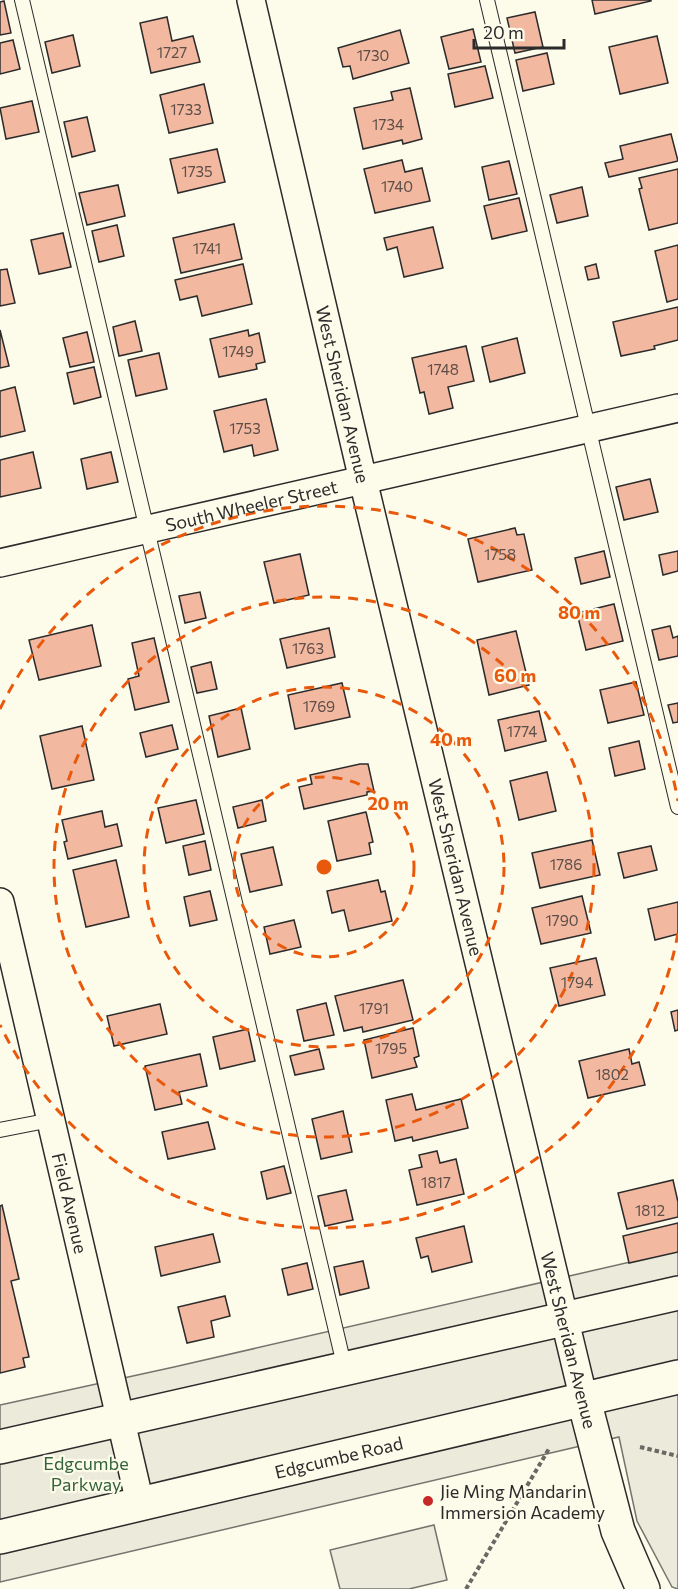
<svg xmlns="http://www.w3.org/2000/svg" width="678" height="1589" viewBox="0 0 678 1589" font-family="Commissioner,sans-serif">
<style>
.green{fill:#ecebdb;stroke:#74746e;stroke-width:1.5}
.building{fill:#f2b8a0;stroke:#2b2b2b;stroke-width:1.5}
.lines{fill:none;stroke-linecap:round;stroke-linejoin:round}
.lane-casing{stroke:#2b2b2b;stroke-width:16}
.street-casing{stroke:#2b2b2b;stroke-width:30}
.secondary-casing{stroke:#2b2b2b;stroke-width:36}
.path{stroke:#6a6964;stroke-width:4;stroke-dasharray:4.5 3;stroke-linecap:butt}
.lane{stroke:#fdfbea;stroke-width:14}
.street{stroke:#fdfbea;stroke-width:27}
.secondary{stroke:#fdfbea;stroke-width:33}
.ring{fill:none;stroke:#e8590c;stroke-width:3;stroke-dasharray:10 8}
.poi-dot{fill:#c62828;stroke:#fdfbea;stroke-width:2}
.labels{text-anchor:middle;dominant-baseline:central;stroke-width:4.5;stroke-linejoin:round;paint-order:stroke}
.number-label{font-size:15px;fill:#5d4e48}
.street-label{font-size:18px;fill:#2b2b2b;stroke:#fdfbea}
.park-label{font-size:18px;fill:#34623c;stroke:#fdfbea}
.poi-label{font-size:18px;fill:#2b2b2b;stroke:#fdfbea;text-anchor:start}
.centre{fill:#e8590c;stroke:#fdfbea;stroke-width:3}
.ring-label{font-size:18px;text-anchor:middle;font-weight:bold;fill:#e8590c;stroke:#fdfbea;stroke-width:4.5;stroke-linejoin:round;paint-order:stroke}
</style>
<rect width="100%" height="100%" fill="#fdfbea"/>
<g class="green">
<polygon points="678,1251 678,1589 672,1587 637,1521 619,1437 0,1582 0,1405 174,1367"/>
<polygon points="434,1525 447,1580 409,1589 340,1589 330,1550"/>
</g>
<g class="building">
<polygon points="592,0 651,0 651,1 595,14"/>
<polygon points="4,1 11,33 0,35 0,2"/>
<polygon points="535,12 543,47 515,53 507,18"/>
<polygon points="167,17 172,41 193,36 200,62 151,73 140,23"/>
<polygon points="473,29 481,62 449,69 441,37"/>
<polygon points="400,30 409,63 353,79 350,66 343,67 338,48"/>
<polygon points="73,35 80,66 52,73 45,42"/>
<polygon points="657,36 668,83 620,94 609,47"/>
<polygon points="13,40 20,69 0,74 0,43"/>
<polygon points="547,53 554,84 523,91 516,60"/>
<polygon points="485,66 493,98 455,107 448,74"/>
<polygon points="204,84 213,123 169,133 160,95"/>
<polygon points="410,88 422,139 403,144 402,140 363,149 354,108 393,100 391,92"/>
<polygon points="32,101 39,132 6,139 0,108"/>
<polygon points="87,117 95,151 72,157 64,122"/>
<polygon points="671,134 678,161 609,177 605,163 623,159 620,146"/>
<polygon points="217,149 225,182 178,193 170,159"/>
<polygon points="402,160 405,172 422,168 430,201 375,213 364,169"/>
<polygon points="509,161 517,194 489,200 482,167"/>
<polygon points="678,169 678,223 649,230 639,189 642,188 639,178"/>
<polygon points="118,185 125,216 87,225 79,193"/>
<polygon points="582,187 588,216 557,223 550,195"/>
<polygon points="519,198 527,231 492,239 484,206"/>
<polygon points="234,224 242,259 181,273 173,238"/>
<polygon points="117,225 124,256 99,262 92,231"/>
<polygon points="433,227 443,268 404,277 397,247 387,250 384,238"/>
<polygon points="63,233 71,267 39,274 31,240"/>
<polygon points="678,245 678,299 667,302 655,251"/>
<polygon points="243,264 252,304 202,316 197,296 180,300 175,280"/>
<polygon points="596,264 599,278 588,280 585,267"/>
<polygon points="7,269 15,303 0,306 0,270"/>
<polygon points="678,307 678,340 654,346 655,349 621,356 613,322"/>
<polygon points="135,321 142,351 119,356 113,327"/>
<polygon points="0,330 9,366 0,368"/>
<polygon points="248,330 249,336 259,333 265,362 256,364 257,369 219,377 210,339"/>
<polygon points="87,332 94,362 70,367 63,338"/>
<polygon points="517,338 525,373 490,382 482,347"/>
<polygon points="466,346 474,381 448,387 453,408 429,414 424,392 420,393 412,358"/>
<polygon points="159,353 167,389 136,396 128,360"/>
<polygon points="94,367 101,397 74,404 67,373"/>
<polygon points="15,387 25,431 0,437 0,391"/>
<polygon points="266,399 278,450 254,456 252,445 224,452 214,411"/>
<polygon points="33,452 41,488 0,497 0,460"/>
<polygon points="111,452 118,482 87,489 81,459"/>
<polygon points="650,479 658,512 624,520 616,487"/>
<polygon points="515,528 517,535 524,534 532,570 478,582 468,539"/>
<polygon points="604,551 610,577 581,584 575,558"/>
<polygon points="678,551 678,571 663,575 659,555"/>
<polygon points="300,554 309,595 274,603 264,562"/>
<polygon points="200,592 206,618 185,623 179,596"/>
<polygon points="614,604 623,641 586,650 577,613"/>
<polygon points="92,625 101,666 39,680 29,640"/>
<polygon points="670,626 673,638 678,636 678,656 659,660 652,630"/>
<polygon points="329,628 335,657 287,668 280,639"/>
<polygon points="516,631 529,685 489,695 477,640"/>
<polygon points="154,638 169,702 135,710 128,679 139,676 132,643"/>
<polygon points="211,662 217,689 197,693 191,667"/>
<polygon points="636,682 644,715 608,723 600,690"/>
<polygon points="342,683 350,717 295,729 288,695"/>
<polygon points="678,703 678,722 673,723 668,705"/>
<polygon points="241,708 250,749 218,757 209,716"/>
<polygon points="539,711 546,741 505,751 498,720"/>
<polygon points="172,725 178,749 146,757 140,733"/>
<polygon points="82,726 94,780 52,789 40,736"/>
<polygon points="639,741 645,769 615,776 609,748"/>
<polygon points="360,764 368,764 374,791 367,792 367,795 304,809 299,787 312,784 310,775"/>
<polygon points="547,772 556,811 519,820 510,781"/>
<polygon points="196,800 204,834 166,843 158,808"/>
<polygon points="262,800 266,821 238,828 233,807"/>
<polygon points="102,811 105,827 117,824 122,846 68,859 64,842 67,841 62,820"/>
<polygon points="366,812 373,842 369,843 371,854 337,861 328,821"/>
<polygon points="592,840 600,875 540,888 532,853"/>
<polygon points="205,841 211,870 189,875 183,846"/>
<polygon points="651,846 657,870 624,878 618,853"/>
<polygon points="273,847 282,885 250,892 241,854"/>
<polygon points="116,860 129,917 86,927 73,870"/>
<polygon points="378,880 381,892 385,891 392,921 349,931 344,910 332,913 327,891"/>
<polygon points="210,891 217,920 190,926 184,897"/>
<polygon points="582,896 591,933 541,944 532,908"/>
<polygon points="678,902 678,934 655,940 648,909"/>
<polygon points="294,920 301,947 270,954 264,927"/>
<polygon points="596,958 605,995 559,1006 550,968"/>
<polygon points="403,980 413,1020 363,1032 362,1027 344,1031 335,996"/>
<polygon points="326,1003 334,1035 304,1041 297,1010"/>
<polygon points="160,1004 167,1034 114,1046 107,1016"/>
<polygon points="678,1010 678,1030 675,1031 671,1012"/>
<polygon points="413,1028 419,1056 414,1058 417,1067 372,1078 364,1040"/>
<polygon points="248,1029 255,1061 220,1069 213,1037"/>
<polygon points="319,1049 324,1069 295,1075 290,1056"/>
<polygon points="629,1049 632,1064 639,1062 645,1085 588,1098 579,1061"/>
<polygon points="200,1054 207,1086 179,1092 182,1104 155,1110 145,1066"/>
<polygon points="412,1094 416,1110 461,1099 468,1128 413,1141 412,1137 395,1141 386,1100"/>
<polygon points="343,1111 352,1152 321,1159 312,1119"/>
<polygon points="208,1122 215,1149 168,1159 162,1132"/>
<polygon points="437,1151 440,1163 456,1159 464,1194 417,1205 409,1170 422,1167 419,1155"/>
<polygon points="284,1166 291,1193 267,1199 261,1172"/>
<polygon points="673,1180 678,1202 678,1217 627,1229 618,1193"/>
<polygon points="346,1190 353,1220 325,1226 318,1196"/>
<polygon points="2,1205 19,1279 11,1281 29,1357 23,1358 25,1367 0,1373 0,1206"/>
<polygon points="678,1223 678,1252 629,1263 623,1236"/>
<polygon points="464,1226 472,1262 432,1272 428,1256 421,1258 416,1238"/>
<polygon points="213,1234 220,1262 161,1276 155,1247"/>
<polygon points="363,1261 369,1288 340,1295 334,1267"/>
<polygon points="307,1263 313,1289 288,1295 282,1269"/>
<polygon points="225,1296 230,1316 211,1321 214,1337 187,1343 178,1307"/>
</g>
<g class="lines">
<g class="lane-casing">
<g id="lane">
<polyline points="22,0 345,1369"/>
<polyline points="487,0 678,807"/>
<polyline points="0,1130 51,1120"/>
</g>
</g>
<g class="street-casing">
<g id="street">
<path id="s1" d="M251,0L363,480L584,1400"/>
<path id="s2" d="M0,563L678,408"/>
<path id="s3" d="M0,902L140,1503"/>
</g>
</g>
<g class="secondary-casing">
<g id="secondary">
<polyline points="584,1400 618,1531 643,1589"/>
<polyline points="0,1447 678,1293"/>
<path id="s4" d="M0,1537L678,1377"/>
</g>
</g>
<g class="path">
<polyline points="640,1447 678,1456"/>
<polyline points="466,1589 550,1447"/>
</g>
<use href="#lane" class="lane"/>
<use href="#street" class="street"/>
<use href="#secondary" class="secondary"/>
</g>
<g class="ring">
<circle cx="324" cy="867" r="90"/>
<circle cx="324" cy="867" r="180"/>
<circle cx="324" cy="867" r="270"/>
<path d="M678 933A360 360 0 0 1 0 1025M0 709A360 360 0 0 1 678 801"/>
</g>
<circle class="poi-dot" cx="428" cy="1501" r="6"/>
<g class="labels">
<g class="number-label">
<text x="172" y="52">1727</text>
<text x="373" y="55">1730</text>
<text x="186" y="109">1733</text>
<text x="388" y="124">1734</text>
<text x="197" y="171">1735</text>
<text x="397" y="186">1740</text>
<text x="207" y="248">1741</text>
<text x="238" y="351">1749</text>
<text x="443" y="369">1748</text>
<text x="245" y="428">1753</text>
<text x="500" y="554">1758</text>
<text x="308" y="648">1763</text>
<text x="319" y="706">1769</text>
<text x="522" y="731">1774</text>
<text x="566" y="864">1786</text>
<text x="562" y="920">1790</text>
<text x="577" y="982">1794</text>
<text x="374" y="1008">1791</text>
<text x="391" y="1048">1795</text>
<text x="612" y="1074">1802</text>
<text x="436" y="1182">1817</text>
<text x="650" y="1210">1812</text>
</g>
<g class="street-label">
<text stroke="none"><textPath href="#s1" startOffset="405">West Sheridan Avenue</textPath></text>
<text stroke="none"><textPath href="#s2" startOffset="258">South Wheeler Street</textPath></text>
<text stroke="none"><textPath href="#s1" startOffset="891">West Sheridan Avenue</textPath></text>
<text stroke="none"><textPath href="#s3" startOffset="309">Field Avenue</textPath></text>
<text transform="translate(569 1340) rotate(76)">West Sheridan Avenue</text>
<text stroke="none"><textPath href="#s4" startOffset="348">Edgcumbe Road</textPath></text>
</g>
<g class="park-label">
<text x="86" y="1463">Edgcumbe<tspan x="86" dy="21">Parkway</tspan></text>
</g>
<g class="poi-label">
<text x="440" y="1491">Jie Ming Mandarin<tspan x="440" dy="21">Immersion Academy</tspan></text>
</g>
</g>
<circle cx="324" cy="867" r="9" class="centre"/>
<g class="ring-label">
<text x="579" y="619">80 m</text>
<text x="515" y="682">60 m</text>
<text x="451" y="746">40 m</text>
<text x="388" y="810">20 m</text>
</g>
<path d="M474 39v9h90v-9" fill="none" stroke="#2b2b2b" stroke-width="3"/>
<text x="483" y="39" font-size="18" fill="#2b2b2b" stroke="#fdfbea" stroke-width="4.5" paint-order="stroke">20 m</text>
</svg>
